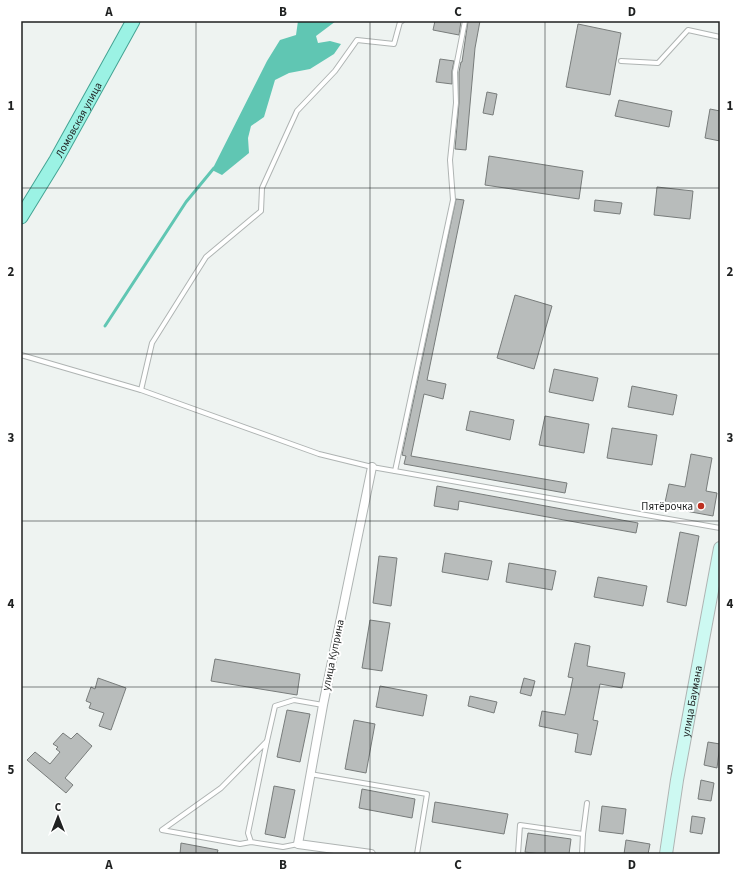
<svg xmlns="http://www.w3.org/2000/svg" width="741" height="875" viewBox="0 0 741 875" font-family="'Source Sans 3',sans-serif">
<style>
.water{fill:#60c6b3}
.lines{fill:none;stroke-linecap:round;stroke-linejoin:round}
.stream{stroke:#60c6b3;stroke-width:3}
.building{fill:#b8bcbb;stroke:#787c7b}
.lane-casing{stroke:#afb4b3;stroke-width:6}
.street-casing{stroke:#afb4b3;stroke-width:10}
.secondary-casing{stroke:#afb4b3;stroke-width:14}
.primary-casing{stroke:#44a494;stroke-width:15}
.lane{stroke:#fff;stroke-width:4}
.street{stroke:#fff;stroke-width:8}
.secondary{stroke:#cdf9f2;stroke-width:12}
.primary{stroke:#9bf2e4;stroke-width:13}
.grid{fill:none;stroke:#1f2121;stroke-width:1;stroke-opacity:0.55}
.poi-dot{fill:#bd3021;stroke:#fff;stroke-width:1.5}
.labels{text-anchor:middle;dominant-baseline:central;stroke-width:4;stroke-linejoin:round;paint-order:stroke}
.street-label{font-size:11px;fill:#1f2121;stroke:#fff}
.poi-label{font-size:11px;fill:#1f2121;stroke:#fff;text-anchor:end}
.neatline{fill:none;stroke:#1f2121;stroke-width:1.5}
.grid-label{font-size:13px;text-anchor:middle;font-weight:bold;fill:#1f2121}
</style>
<rect width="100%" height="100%" fill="#eef3f1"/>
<polygon class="water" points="298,21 336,21 316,36 318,43 330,41 341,44 334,54 310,69 289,73 275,80 264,117 251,126 248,138 249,153 222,175 212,170 267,61 280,40 296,35"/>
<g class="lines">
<polyline class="stream" points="105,326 186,202 214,168"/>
</g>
<g class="building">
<polygon points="435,21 461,21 459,35 433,30"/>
<polygon points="468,21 480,21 475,48 466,150 455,149 459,103 459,72 461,62 462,62"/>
<polygon points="578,24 621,33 610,95 566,87"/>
<polygon points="440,59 454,61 452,71 452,84 436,82"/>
<polygon points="487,92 497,94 493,115 483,113"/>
<polygon points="619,100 672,111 669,127 615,116"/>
<polygon points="710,109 720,111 720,141 705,138"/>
<polygon points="489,156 583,171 579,199 485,185"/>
<polygon points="657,187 693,191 690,219 654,215"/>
<polygon points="456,199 464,200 427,380 446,384 443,399 424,394 411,456 567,483 565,493 404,464 406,456 402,455"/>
<polygon points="595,200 622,203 620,214 594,211"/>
<polygon points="515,295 552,306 534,369 497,358"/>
<polygon points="554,369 598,378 593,401 549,392"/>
<polygon points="632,386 677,395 673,415 628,407"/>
<polygon points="470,411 514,420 510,440 466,430"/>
<polygon points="545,416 589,424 584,453 539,445"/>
<polygon points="612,428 657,435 652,465 607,458"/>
<polygon points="691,454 712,458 706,491 717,493 713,516 664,507 669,484 685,487"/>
<polygon points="437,486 638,523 636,533 459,501 458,510 434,506"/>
<polygon points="680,532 699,536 686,606 667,602"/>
<polygon points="445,553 492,561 488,580 442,572"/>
<polygon points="379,556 397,558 391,606 373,603"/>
<polygon points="509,563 556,571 552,590 506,582"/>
<polygon points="598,577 647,586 643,606 594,597"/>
<polygon points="370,620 390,623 382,671 362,668"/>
<polygon points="575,643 590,646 587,666 625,673 622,688 600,684 593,720 598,721 591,755 575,752 578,734 539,726 542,711 565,715 573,678 568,677"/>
<polygon points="215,659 300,674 297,695 211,681"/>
<polygon points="98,678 126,688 111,730 99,726 104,713 89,708 91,703 86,701 91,687 95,689"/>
<polygon points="524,678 535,681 531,696 520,693"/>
<polygon points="380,686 427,695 423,716 376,707"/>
<polygon points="470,696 497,702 494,713 468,706"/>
<polygon points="287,710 310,714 300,762 277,757"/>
<polygon points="354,720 375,724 366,773 345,769"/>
<polygon points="63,733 71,739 77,733 92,746 65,778 73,785 66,793 27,760 35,752 50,764 60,752 56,749 58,747 53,744"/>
<polygon points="708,742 720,744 717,768 704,765"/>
<polygon points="701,780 714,783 711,801 698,799"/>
<polygon points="274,786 295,790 285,838 265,834"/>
<polygon points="362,789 415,799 412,818 359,808"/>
<polygon points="435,802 508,814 504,834 432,822"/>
<polygon points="602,806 626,809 623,834 599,831"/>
<polygon points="692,816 705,818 702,834 690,832"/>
<polygon points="528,833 571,839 569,854 540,854 525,852"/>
<polygon points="626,840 650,844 648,854 624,854"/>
<polygon points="181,843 218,850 217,854 180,854"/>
</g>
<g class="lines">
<g class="lane-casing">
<g id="lane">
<polyline points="621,61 658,63 688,30 720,37"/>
<polyline points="21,355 141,390 319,454 372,467 720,528"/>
<polyline points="141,390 152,343 206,257 261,211 262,188 297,111 335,71 357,40 394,44 400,22 402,21"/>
<polyline points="395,471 453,200 450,160 456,103 455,72 465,21"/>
<polyline points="267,741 275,706 294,700 323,705"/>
<polyline points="310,774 427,794 417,854"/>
<polyline points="583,834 587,803"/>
<polyline points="251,842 248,833 267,741 221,788 162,830 240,844 251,842 283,847 298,844"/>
<polyline points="518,854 520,825 583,834 582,854"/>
</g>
</g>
<g class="street-casing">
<polyline id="street" points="371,854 298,844 323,705 372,467"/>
</g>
<g class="secondary-casing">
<g id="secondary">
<path id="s1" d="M666,854L677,780L720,548"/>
</g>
</g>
<g class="primary-casing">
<g id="primary">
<path id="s2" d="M21,217L56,160L133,21"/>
</g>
</g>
<use href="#lane" class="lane"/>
<use href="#street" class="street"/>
<use href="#secondary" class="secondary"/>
<use href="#primary" class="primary"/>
</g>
<path class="grid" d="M196,21V854M370,21V854M545,21V854M21,188H720M21,354H720M21,521H720M21,687H720"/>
<circle class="poi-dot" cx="701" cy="506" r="4"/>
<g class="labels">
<g class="street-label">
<text stroke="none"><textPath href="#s2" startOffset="113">Ломовская улица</textPath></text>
<text transform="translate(333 655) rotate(-78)">улица Куприна</text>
<text stroke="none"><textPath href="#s1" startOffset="155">улица Баумана</textPath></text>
</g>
<g class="poi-label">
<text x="693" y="506">Пятёрочка</text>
</g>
</g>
<rect width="741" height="875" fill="none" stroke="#ffffff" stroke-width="44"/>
<g transform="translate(58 817)" stroke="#ffffff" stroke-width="3" paint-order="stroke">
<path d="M0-3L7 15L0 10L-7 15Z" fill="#1f2121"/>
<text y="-6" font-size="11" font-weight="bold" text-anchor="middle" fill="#1f2121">С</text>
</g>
<rect x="22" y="22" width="697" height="831" class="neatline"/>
<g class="grid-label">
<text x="109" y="16">A</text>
<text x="283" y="16">B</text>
<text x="458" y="16">C</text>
<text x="632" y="16">D</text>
<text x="11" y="110">1</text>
<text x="730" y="110">1</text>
<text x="11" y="276">2</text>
<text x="730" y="276">2</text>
<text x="11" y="442">3</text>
<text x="730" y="442">3</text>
<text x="11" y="608">4</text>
<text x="730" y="608">4</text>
<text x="11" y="774">5</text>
<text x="730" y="774">5</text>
<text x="109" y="869">A</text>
<text x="283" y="869">B</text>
<text x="458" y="869">C</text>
<text x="632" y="869">D</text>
</g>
</svg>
